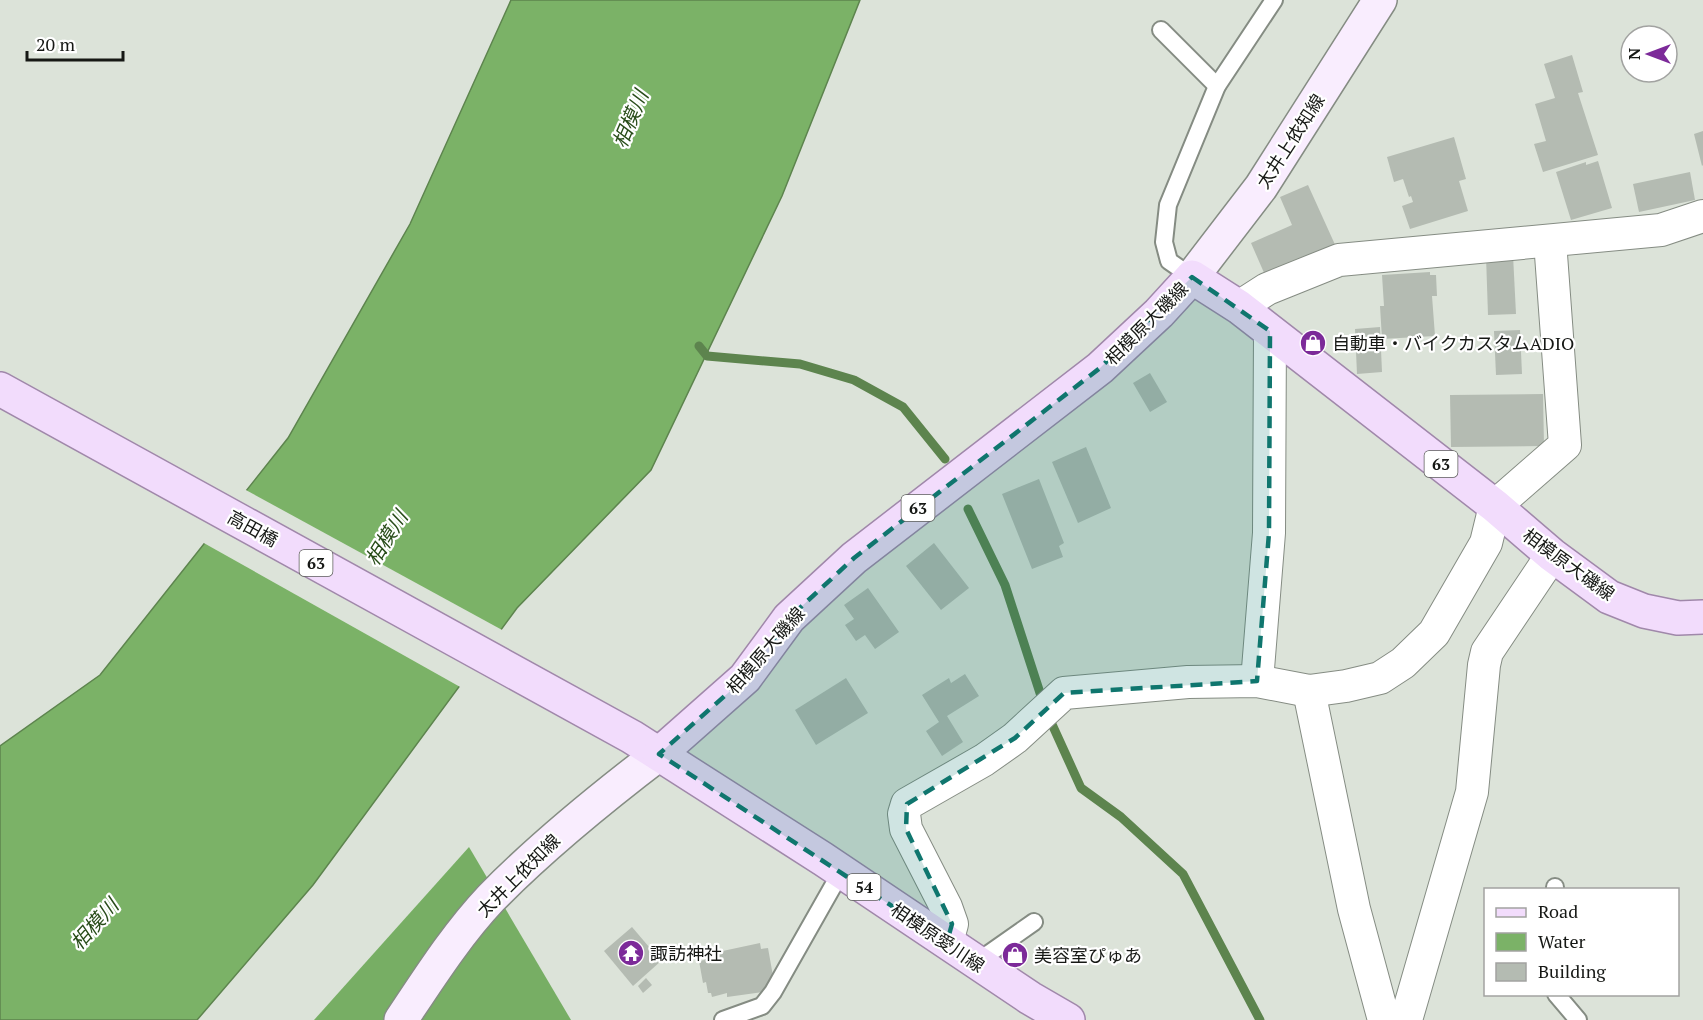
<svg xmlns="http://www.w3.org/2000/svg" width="1703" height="1020" viewBox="0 0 1703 1020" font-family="'PT Serif','Noto Sans JP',serif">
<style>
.forest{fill:#77ae64}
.water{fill:#7bb267;stroke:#5d844e;stroke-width:1.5}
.pier{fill:#dce3d9}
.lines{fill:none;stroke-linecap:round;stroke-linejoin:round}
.stream{stroke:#5d844e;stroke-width:9}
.building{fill:#b4bbb2}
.lane-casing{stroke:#858c83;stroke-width:20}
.street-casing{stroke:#858c83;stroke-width:34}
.secondary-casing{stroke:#858c83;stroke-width:36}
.primary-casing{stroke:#a088aa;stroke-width:36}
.lane{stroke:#fff;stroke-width:16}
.street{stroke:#fff;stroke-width:32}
.secondary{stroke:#f9edfe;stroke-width:33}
.primary{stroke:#f2dcfc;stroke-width:33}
.marked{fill:#0f766e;fill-opacity:0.2;stroke:#0f766e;stroke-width:4.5;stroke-dasharray:12 8;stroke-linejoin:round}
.labels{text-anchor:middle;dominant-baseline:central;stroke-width:4.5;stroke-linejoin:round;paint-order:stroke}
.shield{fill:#fff;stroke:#5c5d5b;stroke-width:1.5}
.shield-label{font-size:16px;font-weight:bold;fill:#161815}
.street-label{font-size:18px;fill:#161815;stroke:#fff}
.poi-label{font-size:18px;fill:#161815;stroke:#fff;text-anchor:start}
.water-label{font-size:20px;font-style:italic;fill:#284c19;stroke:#fff}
</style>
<rect width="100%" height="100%" fill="#dce3d9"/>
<polygon class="forest" points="469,847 571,1020 314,1020"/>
<polygon class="water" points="511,0 860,0 782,196 651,470 517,608 313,885 197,1020 0,1020 0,746 100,675 288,438 410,224"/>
<polygon class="pier" points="244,489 504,631 462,688 202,542"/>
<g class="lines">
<g class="stream">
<polyline points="699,346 707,356 800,364 854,380 903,407 945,459"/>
<polyline points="968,509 1005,585 1041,696"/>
<polyline points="1051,722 1081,788 1121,817 1183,874 1260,1020"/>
</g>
</g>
<g class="building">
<polygon points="1572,55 1583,92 1578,93 1598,155 1543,172 1534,144 1546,141 1535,104 1555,98 1544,64"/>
<polygon points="1703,131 1703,165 1702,166 1694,134"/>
<polygon points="1454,137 1466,179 1459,181 1468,211 1410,229 1402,206 1413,202 1411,196 1409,197 1403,179 1394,182 1387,157"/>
<polygon points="1598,161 1612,208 1571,220 1556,172 1586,162 1586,165"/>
<polygon points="1690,172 1695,200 1639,212 1633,184"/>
<polygon points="1308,185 1337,249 1265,275 1251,243 1292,225 1280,197"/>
<polygon points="1513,255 1516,314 1488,315 1486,256"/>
<polygon points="1430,272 1430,275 1436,275 1437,296 1432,296 1435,336 1382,339 1380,306 1384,306 1382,275"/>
<polygon points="1380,327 1382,372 1357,374 1355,329"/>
<polygon points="1520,330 1522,374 1496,375 1494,331"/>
<polygon points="1150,373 1167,402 1150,412 1133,383"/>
<polygon points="1543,394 1544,446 1451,447 1450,395"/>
<polygon points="1086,447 1111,508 1078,523 1052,462"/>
<polygon points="1039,479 1064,543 1059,546 1063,557 1032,569 1002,494"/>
<polygon points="934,543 969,588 941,610 906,566"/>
<polygon points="868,588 899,632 875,649 865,635 856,641 845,625 854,619 844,605"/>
<polygon points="965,674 979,696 947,716 963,742 942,756 926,731 939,722 922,695 949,678 951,683"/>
<polygon points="846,678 868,713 816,745 795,710"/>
<polygon points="632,927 661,961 633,986 604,951"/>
<polygon points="760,943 761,949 768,948 773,976 763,992 727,997 727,993 712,997 711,993 708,993 706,982 703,983 699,961 705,960 704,955"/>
<polygon points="646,978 652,985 643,993 638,986"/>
</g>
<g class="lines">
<g class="lane-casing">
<g id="lane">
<polyline points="1161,30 1217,86"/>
<polyline points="1192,277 1169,261 1164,242 1168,205 1217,86 1274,0"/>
<polyline points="1555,887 1555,890"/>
<polyline points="977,962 1034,922"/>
<polyline points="1556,994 1578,1020"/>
<polyline points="723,1020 762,1006 773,992 841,872"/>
</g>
</g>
<g class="street-casing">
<g id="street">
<polyline points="1239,307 1267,289 1339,260 1661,230 1703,216"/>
<polyline points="1257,681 1269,533 1270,331"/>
<polyline points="1309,691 1354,909 1384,1020"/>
<polyline points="947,942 952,924 946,907 906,829 904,814 907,804 984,760 1015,738 1064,693 1188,682 1257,681 1309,691 1346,686 1380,678 1403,663 1434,633 1486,543 1495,506 1565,445 1550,241"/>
<polyline points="1406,1020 1472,792 1484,665 1487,652 1552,555"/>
</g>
</g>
<g class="secondary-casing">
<g id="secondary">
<polyline points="1192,277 1261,187 1380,0"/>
<path d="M401,1020C429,978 457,934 491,898C543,845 600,799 659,754"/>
</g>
</g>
<g class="primary-casing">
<g id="primary">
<polyline points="0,389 632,737 823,859 1030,998 1068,1020"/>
<polyline points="659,754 745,678 789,618 854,558 1100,368 1159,313 1192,277 1239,307 1495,506 1552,555 1609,597 1644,611 1678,618 1703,617"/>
</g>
</g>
<use href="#lane" class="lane"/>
<use href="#street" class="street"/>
<use href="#secondary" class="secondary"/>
<use href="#primary" class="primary"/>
</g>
<path class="marked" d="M1192,277L1270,331L1269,533L1257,681L1064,693L1015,738L907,804L906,829L952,924L947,942L659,754L745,678L789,618L854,558L1100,368Z"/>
<defs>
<g id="shop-disc" transform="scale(1.35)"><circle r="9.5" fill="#7c2a99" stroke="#fff"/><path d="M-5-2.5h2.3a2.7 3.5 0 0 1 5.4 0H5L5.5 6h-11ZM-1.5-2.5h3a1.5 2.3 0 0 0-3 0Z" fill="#fff"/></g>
<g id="temple-disc" transform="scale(1.35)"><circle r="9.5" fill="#7c2a99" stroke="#fff"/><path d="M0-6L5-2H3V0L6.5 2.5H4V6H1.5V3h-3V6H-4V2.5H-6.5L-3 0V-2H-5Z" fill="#fff"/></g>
</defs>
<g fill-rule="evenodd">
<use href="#shop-disc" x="1313" y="343"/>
<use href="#temple-disc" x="631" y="953"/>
<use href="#shop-disc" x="1015" y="955"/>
</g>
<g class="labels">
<g class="shield">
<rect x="1424.5" y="451" width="33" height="26" rx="4.5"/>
<rect x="901.5" y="495" width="33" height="26" rx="4.5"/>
<rect x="299.5" y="550" width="33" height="26" rx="4.5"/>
<rect x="847.5" y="874" width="33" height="26" rx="4.5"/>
</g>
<g class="shield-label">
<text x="1441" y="464">63</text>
<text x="918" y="508">63</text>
<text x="316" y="563">63</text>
<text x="864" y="887">54</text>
</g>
<g class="street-label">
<text transform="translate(1290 141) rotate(-57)">太井上依知線</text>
<text transform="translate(1146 323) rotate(-45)">相模原大磯線</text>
<text transform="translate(253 528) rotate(29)">高田橋</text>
<text transform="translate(1569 564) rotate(36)">相模原大磯線</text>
<text transform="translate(765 650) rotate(-49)">相模原大磯線</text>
<text transform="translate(518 875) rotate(-45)">太井上依知線</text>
<text transform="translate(938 937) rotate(34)">相模原愛川線</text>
</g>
<g class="poi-label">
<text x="1332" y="343">自動車・バイクカスタムADIO</text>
<text x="650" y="953">諏訪神社</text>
<text x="1034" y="955">美容室ぴゅあ</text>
</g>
<g class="water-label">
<text transform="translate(630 119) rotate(-67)">相模川</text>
<text transform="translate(386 538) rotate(-58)">相模川</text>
<text transform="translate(94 924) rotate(-48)">相模川</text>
</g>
</g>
<rect x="1484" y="888" width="195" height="108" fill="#ffffff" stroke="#a2a3a1" stroke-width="1.5"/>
<rect x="1496" y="908" width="30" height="9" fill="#f2dcfc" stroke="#a2a3a1" stroke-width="1.5"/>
<text x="1538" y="918" font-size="18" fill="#161815">Road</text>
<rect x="1496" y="933" width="30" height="18" fill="#7bb267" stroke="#a2a3a1" stroke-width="1.5"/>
<text x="1538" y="948" font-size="18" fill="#161815">Water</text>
<rect x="1496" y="963" width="30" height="18" fill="#b4bbb2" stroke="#a2a3a1" stroke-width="1.5"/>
<text x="1538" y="978" font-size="18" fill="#161815">Building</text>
<g transform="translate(1649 54) rotate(270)"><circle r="28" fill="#ffffff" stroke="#a2a3a1" stroke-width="1.5"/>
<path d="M0-4.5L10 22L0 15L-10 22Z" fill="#7c2a99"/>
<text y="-9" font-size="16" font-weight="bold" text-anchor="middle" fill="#161815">N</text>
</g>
<path d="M27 51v9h96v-9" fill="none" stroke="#161815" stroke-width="3"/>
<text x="36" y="51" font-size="18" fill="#161815" stroke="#ffffff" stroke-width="4.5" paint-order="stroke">20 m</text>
</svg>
